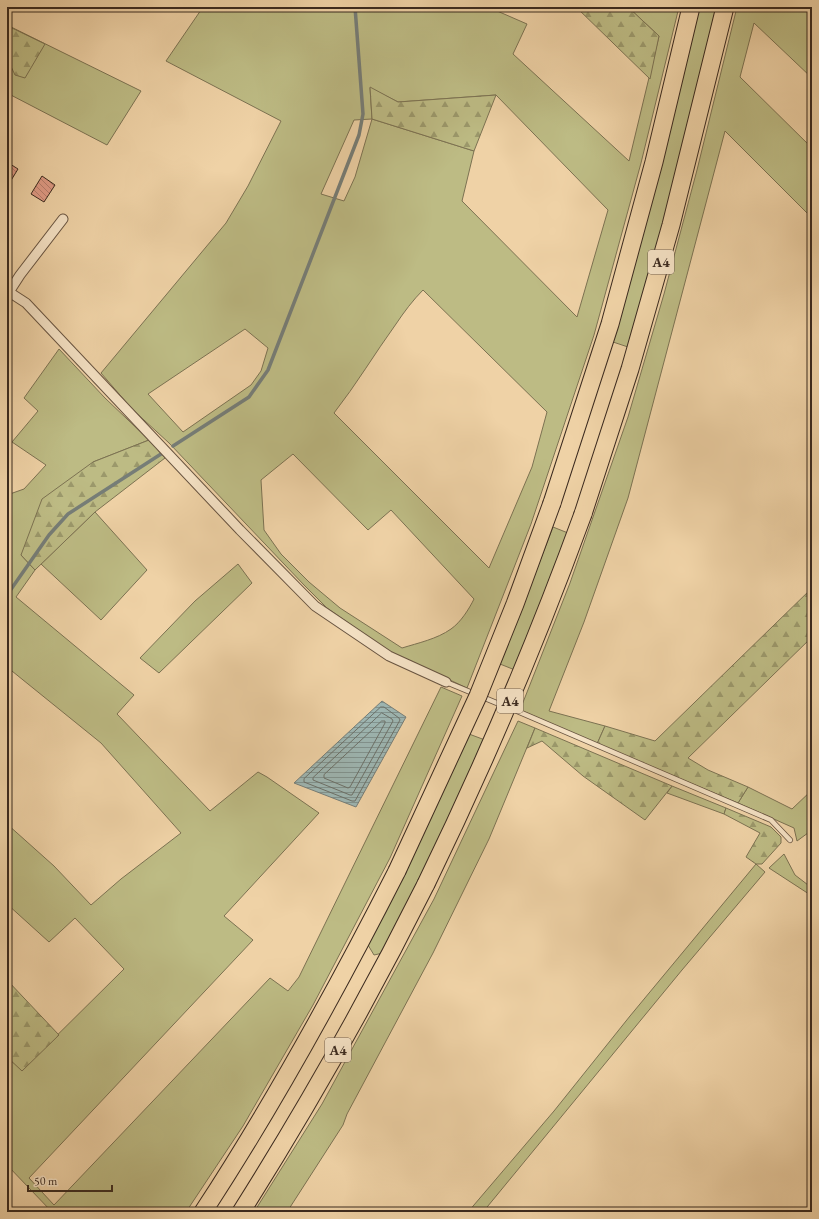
<svg xmlns="http://www.w3.org/2000/svg" width="819" height="1219" viewBox="0 0 819 1219" font-family="'EB Garamond',serif">
<style>
.green{fill:#bdbb84;stroke:#7c7252;fill-rule:evenodd}
.forest{fill:url(#forest-firs);stroke:#7c7252}
.water{fill:url(#water-rules);stroke:#767d77}
.lines{fill:none;stroke-linecap:round;stroke-linejoin:round}
.shore{stroke:#6c7068;stroke-width:1}
.stream{stroke:#767d77;stroke-width:3.5}
.building{fill:url(#building-back-hatch);stroke:#3b2a1f}
.lane-casing{stroke:#685441;stroke-width:6}
.street-casing{stroke:#685441;stroke-width:11}
.highway-casing{stroke:#3b2a1f;stroke-width:19}
.lane{stroke:#f5e2c5;stroke-width:4.5}
.street{stroke:#f5e2c5;stroke-width:9}
.highway{stroke:#efd2a6;stroke-width:17}
.highway-bridge-casing{stroke:#3b2a1f;stroke-width:19;stroke-linecap:butt}
.highway-bridge{stroke:#efd2a6;stroke-width:17}
.labels{text-anchor:middle;dominant-baseline:central;stroke-width:4;stroke-linejoin:round;paint-order:stroke}
.shield{fill:#f5e2c5;stroke:#736151;stroke-width:1}
.shield-label{font-size:14px;font-weight:bold;fill:#3b2a1f}
</style>
<defs>
<pattern id="forest-firs" width="22" height="20" patternUnits="userSpaceOnUse"><rect width="22" height="20" fill="#bdbb84"/><path d="M5 1l3.5 6h-7zM16 11l3.5 6h-7z" fill="#9b986b"/></pattern>
<pattern id="water-rules" width="6" height="5" patternUnits="userSpaceOnUse"><rect width="6" height="5" fill="#9db5b1"/><path d="M0 2.5h6" fill="none" stroke="#81938f"/></pattern>
<pattern id="building-back-hatch" width="6" height="6" patternUnits="userSpaceOnUse"><rect width="6" height="6" fill="#e09b86"/><path d="M-1 5l2 2M0 0l6 6M5-1l2 2" fill="none" stroke="#b77f6d"/></pattern>
</defs>
<rect width="100%" height="100%" fill="#efd2a6"/>
<filter id="stains"><feTurbulence type="fractalNoise" baseFrequency=".005" numOctaves="4"/><feColorMatrix values="0 0 0 0 .2 0 0 0 0 .09 0 0 0 0 .02 0 0 0 .5 -.17"/></filter>
<radialGradient id="worn" r=".72"><stop offset=".6" stop-color="#630" stop-opacity="0"/><stop offset="1" stop-color="#630" stop-opacity=".3"/></radialGradient>
<g class="green">
<path d="M203,7H488L527,24L513,54L629,161L659,36L628,7H679L641,163L594,335L531,524L467,688L390,652L327,608L304,585L169,443L132,409L101,373L226,223L248,186L281,121L166,61ZM370,88L398,102L496,95L608,210L577,317L462,201L474,151L372,119ZM372,119L355,177L344,201L321,194L354,120ZM423,290L547,412L532,467L489,568L334,413C356,385 375,353 396,324C404,312 413,300 423,290ZM245,329L268,348L261,371L251,385L183,432L148,394ZM293,454L368,530L391,510L474,599C469,609 461,622 451,629C437,639 418,643 402,648L340,608L309,582L281,554L264,530L261,480Z"/>
<polygon points="698,7 717,7 671,197 628,347 613,342"/>
<polygon points="737,7 810,7 812,9 812,78 754,23 740,77 812,148 812,210 809,215 725,131 628,498 584,622 549,711 605,726 597,744 520,710 570,583 628,417 664,294 697,170"/>
<polygon points="7,25 141,91 107,145 7,93"/>
<polygon points="59,349 105,398 149,440 93,462 21,555 35,570 16,597 134,695 117,714 210,811 231,794 258,772 267,777 319,813 224,916 253,940 29,1178 54,1205 270,978 288,991 299,977 441,687 462,696 390,858 313,1005 243,1126 186,1212 52,1212 7,1165 7,1057 22,1070 124,969 75,918 49,942 7,904 7,824 54,866 91,905 121,879 181,833 101,743 7,667 7,495 24,489 46,465 12,442 38,411 24,398"/>
<polygon points="95,512 147,570 101,620 41,564"/>
<polygon points="553,527 568,533 515,670 500,664"/>
<polygon points="238,564 252,583 159,673 140,658 195,601"/>
<polygon points="518,721 535,728 489,839 433,953 347,1114 343,1125 287,1212 254,1212 322,1104 434,899"/>
<polygon points="469,734 485,740 436,844 383,953 374,955 368,945"/>
<polygon points="672,786 726,808 724,814 667,793"/>
<polygon points="748,787 792,809 812,790 812,830 797,841 794,828 738,803"/>
<polygon points="784,854 795,875 812,888 812,896 769,868"/>
<polygon points="756,864 765,872 682,970 483,1212 468,1212 554,1111 630,1016"/>
</g>
<g class="forest">
<polygon points="576,7 628,7 659,36 650,79"/>
<polygon points="12,28 45,44 25,78 15,75 7,58 7,50"/>
<polygon points="370,87 398,102 496,95 474,151 372,119"/>
<polygon points="149,440 165,458 95,512 35,570 21,555 42,499 93,462"/>
<polygon points="812,588 812,637 688,758 708,770 748,787 738,803 597,744 605,726 655,741"/>
<polygon points="535,728 672,786 645,820 583,776 542,741 527,748"/>
<polygon points="726,808 771,827 781,837 781,843 762,864 756,864 746,857 760,833 724,814"/>
<polygon points="7,980 59,1035 22,1071 7,1057"/>
</g>
<polygon class="water" points="382,701 406,717 356,807 294,783"/>
<g class="lines">
<g class="shore">
<polygon points="381,707 384,707 399,718 400,720 355,801 352,801 304,782 304,779"/>
<polygon points="382,713 392,719 393,721 352,795 350,795 313,780 313,778"/>
<polygon points="382,721 385,721 385,723 350,787 348,788 324,778 324,775"/>
</g>
<g class="stream">
<polyline points="173,446 249,397 268,370 359,135 363,114 355,7"/>
<polyline points="7,595 49,535 68,514 161,454"/>
</g>
</g>
<g class="building">
<polygon points="7,162 18,169 7,187"/>
<polygon points="42,176 55,185 44,202 31,194"/>
</g>
<g class="lines">
<g class="lane-casing">
<g id="lane">
<polyline points="446,682 504,706"/>
<polyline points="510,708 771,820 790,840"/>
</g>
</g>
<g class="street-casing">
<g id="street">
<polyline points="9,292 20,275 63,219"/>
<polyline points="7,293 9,292 26,303 240,530 315,606 389,656 446,682"/>
</g>
</g>
<g class="highway-casing">
<g id="highway">
<polyline points="552,503 610,324 654,162 691,7"/>
<polyline points="583,514 630,369 671,225 725,7"/>
<path d="M203,1212C275,1102 338,987 397,871"/>
<path d="M241,1212C308,1106 370,996 426,884"/>
</g>
</g>
<use href="#lane" class="lane"/>
<use href="#street" class="street"/>
<use href="#highway" class="highway"/>
<g class="highway-bridge-casing">
<g id="highway-bridge">
<polyline points="397,871 478,696 515,604 552,503"/>
<path d="M426,884C485,763 537,640 583,514"/>
</g>
</g>
<use href="#highway-bridge" class="highway-bridge"/>
</g>
<g class="labels">
<g class="shield">
<rect x="648" y="250" width="26" height="24" rx="3"/>
<rect x="497" y="689" width="26" height="24" rx="3"/>
<rect x="325" y="1038" width="26" height="24" rx="3"/>
</g>
<g class="shield-label">
<text x="661" y="262">A4</text>
<text x="510" y="701">A4</text>
<text x="338" y="1050">A4</text>
</g>
</g>
<rect width="819" height="1219" fill="none" stroke="#efd2a6" stroke-width="24"/>
<rect x="8" y="8" width="803" height="1203" fill="none" stroke="#3b2a1f" stroke-width="2"/>
<rect x="12" y="12" width="795" height="1195" fill="none" stroke="#3b2a1f"/>
<path d="M28 1185v6h84v-6" fill="none" stroke="#3b2a1f" stroke-width="2"/>
<text x="34" y="1185" font-size="12" fill="#3b2a1f" stroke="#f5e2c5" stroke-width="3" paint-order="stroke">50 m</text>
<rect width="100%" height="100%" filter="url(#stains)"/>
<rect width="100%" height="100%" fill="url(#worn)"/>
</svg>
